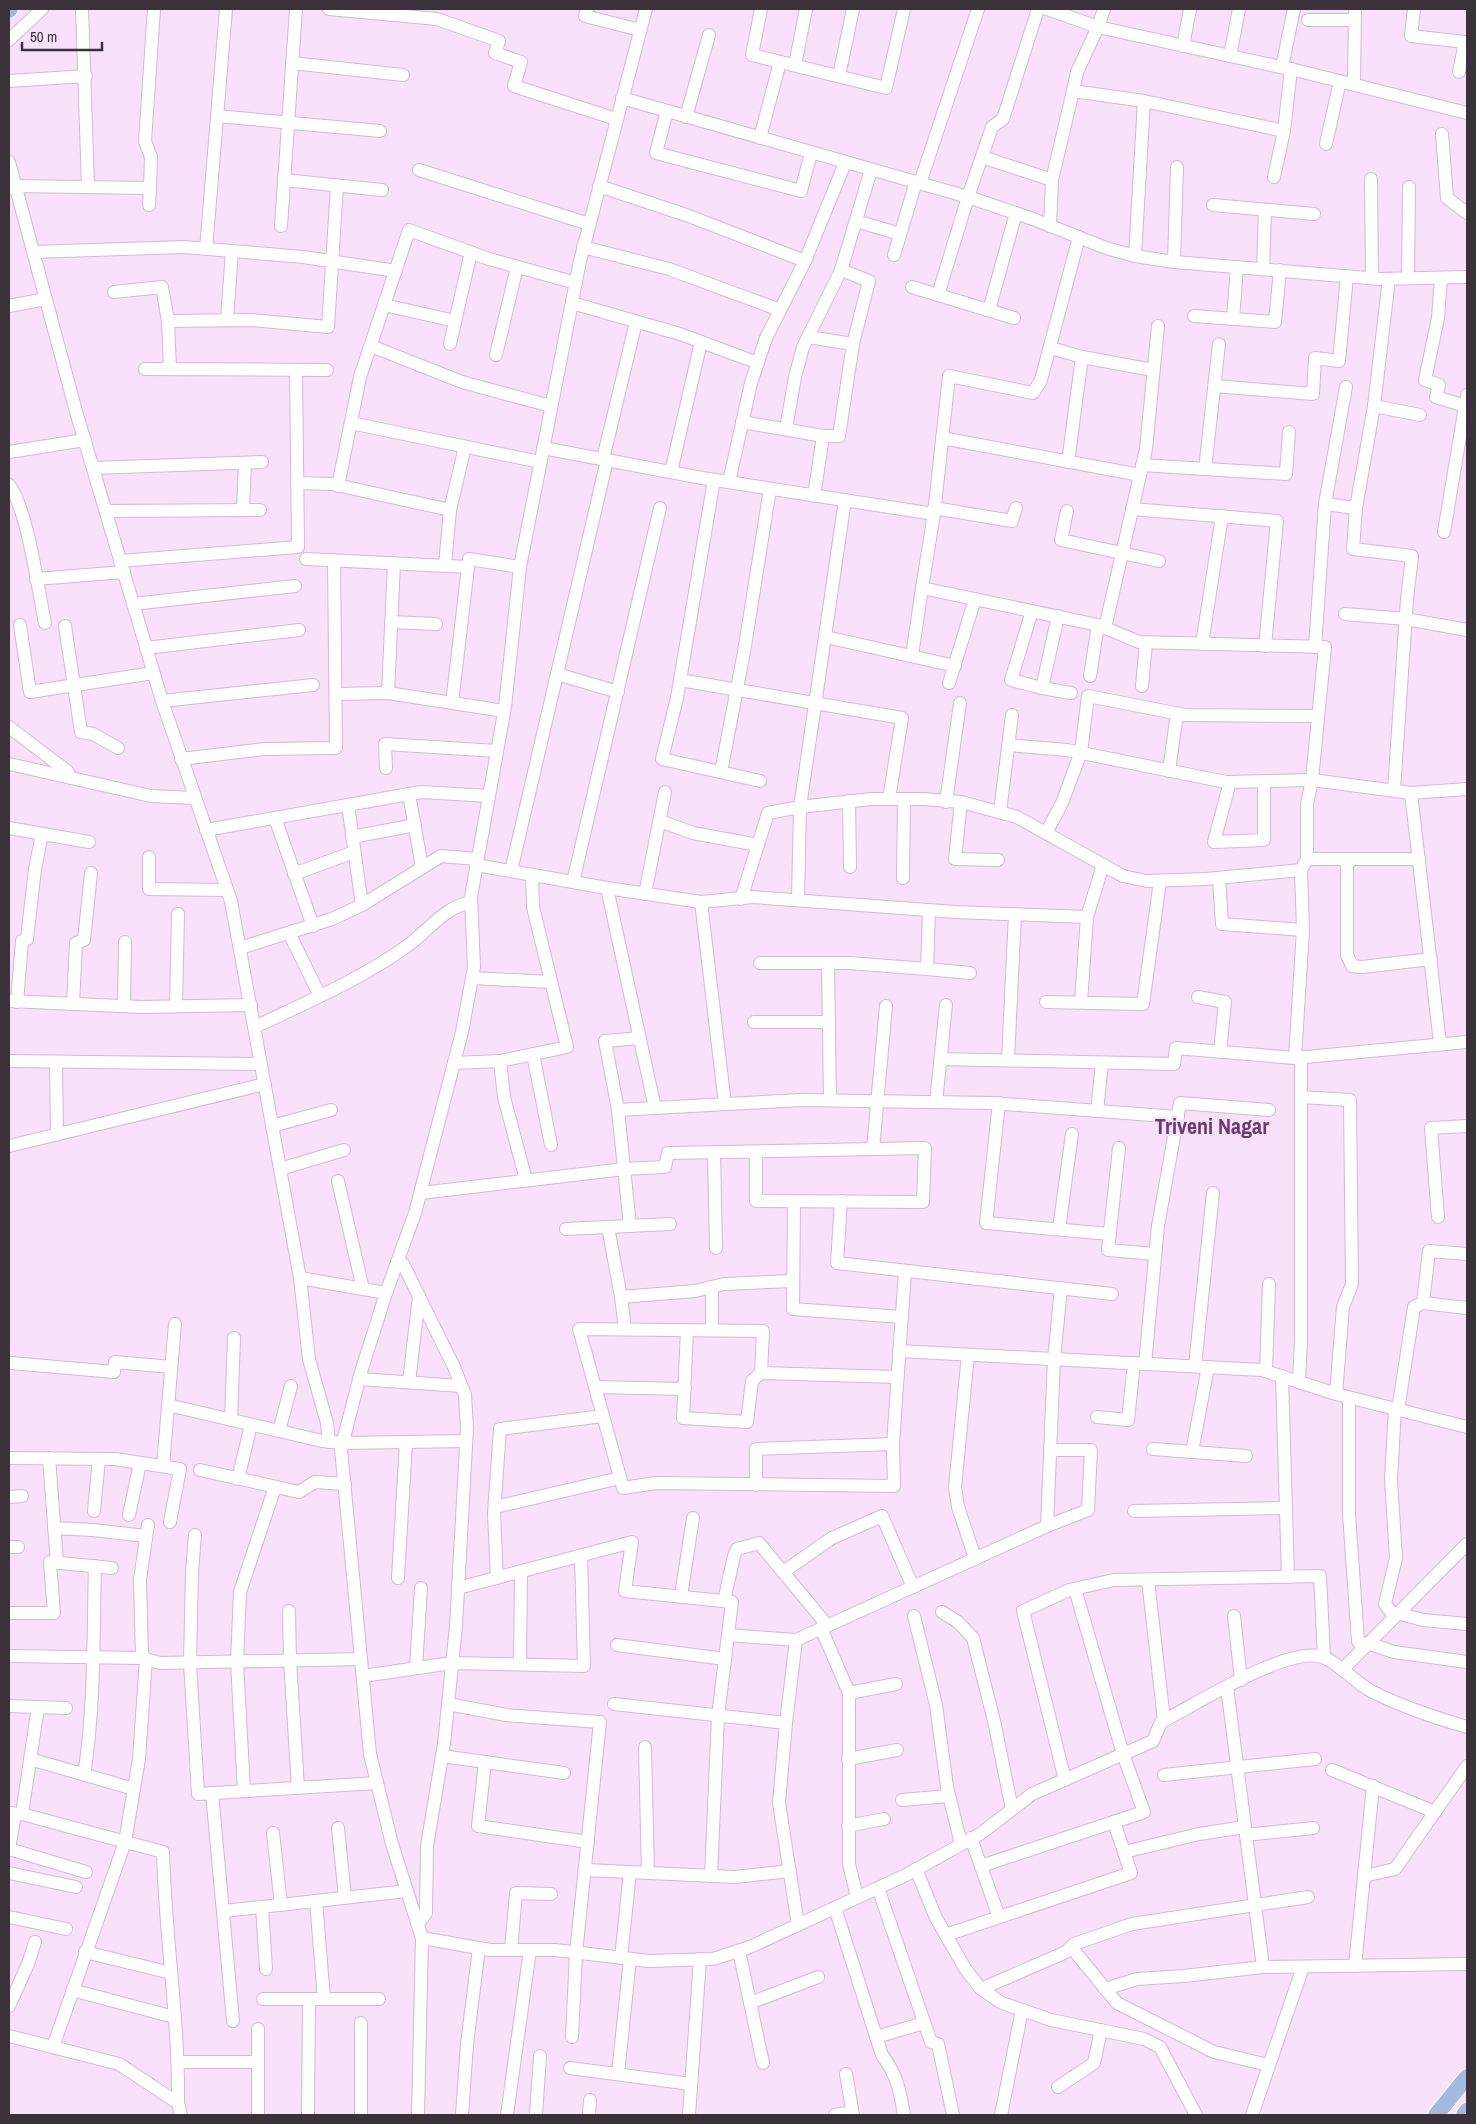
<svg xmlns="http://www.w3.org/2000/svg" width="1476" height="2124" viewBox="0 0 1476 2124" font-family="'Archivo Narrow',sans-serif">
<style>
.lines{fill:none;stroke-linecap:round;stroke-linejoin:round}
.minor-casing{stroke:#d1b9d2;stroke-width:14}
.major-casing{stroke:#fff;stroke-width:18}
.minor{stroke:#fff;stroke-width:12}
.major{stroke:#a3bade;stroke-width:16}
.labels{text-anchor:middle;dominant-baseline:central;stroke-width:4.5;stroke-linejoin:round;paint-order:stroke}
.district-label{font-size:22px;font-weight:bold;fill:#683c72;stroke:#fae1fb}
</style>
<rect width="100%" height="100%" fill="#fae1fb"/>
<g class="lines">
<g class="minor-casing">
<g id="minor">
<polyline points="82,9 88,187"/>
<polyline points="329,9 437,19 499,41 495,53 521,62 514,86 616,119"/>
<polyline points="587,9 585,16 640,30"/>
<polyline points="761,9 752,55 886,88 904,9"/>
<polyline points="1047,9 1098,27 1303,72 1467,113"/>
<polyline points="1414,9 1411,36 1465,42 1459,72"/>
<polyline points="1308,20 1355,20"/>
<polyline points="9,40 42,9"/>
<polyline points="1183,46 1190,9"/>
<polyline points="1230,56 1239,9"/>
<polyline points="292,63 403,75"/>
<polyline points="795,65 806,9"/>
<polyline points="1282,67 1294,9"/>
<polyline points="839,76 853,9"/>
<polyline points="9,81 86,76"/>
<polyline points="1354,84 1355,9"/>
<polyline points="1073,91 1144,101 1284,131"/>
<polyline points="622,98 968,197 1033,219 1106,248 1135,256 1174,262 1380,279 1467,277"/>
<polyline points="667,111 656,153 801,191 811,153"/>
<polyline points="217,116 380,131"/>
<polyline points="686,117 709,35"/>
<polyline points="1442,134 1447,198 1467,213"/>
<polyline points="760,138 780,62"/>
<polyline points="1326,144 1340,81"/>
<polyline points="982,157 1052,180"/>
<polyline points="9,162 77,415 162,701 231,901 300,1278 386,1293"/>
<polyline points="419,170 589,224"/>
<polyline points="1274,177 1284,131 1291,69"/>
<polyline points="1371,179 1372,278"/>
<polyline points="284,180 382,190"/>
<polyline points="920,183 978,9"/>
<polyline points="599,186 689,216 805,261"/>
<polyline points="9,188 15,186 150,188 151,157 145,141 154,9"/>
<polyline points="149,205 150,188"/>
<polyline points="1213,205 1314,214"/>
<polyline points="856,221 900,234"/>
<polyline points="281,226 296,9"/>
<polyline points="1050,226 1052,180 1073,91 1077,72 1098,27 1104,9"/>
<polyline points="583,247 669,269 780,310"/>
<polyline points="206,249 226,9"/>
<polyline points="33,252 184,247 303,257 396,271"/>
<polyline points="894,255 916,182"/>
<polyline points="1135,256 1144,101"/>
<polyline points="1174,262 1177,167"/>
<polyline points="1263,269 1265,210"/>
<polyline points="1408,278 1409,187"/>
<polyline points="1441,278 1438,318 1425,380 1439,385 1436,397 1465,406"/>
<polyline points="1389,279 1374,406 1356,508 1353,549 1412,556 1407,599 1394,790"/>
<polyline points="912,287 1014,318"/>
<polyline points="114,292 162,287 168,321 170,369"/>
<polyline points="938,295 968,197 992,127 1003,119 1038,9"/>
<polyline points="572,303 680,334 758,363"/>
<polyline points="384,305 455,321"/>
<polyline points="9,306 46,299"/>
<polyline points="989,310 1016,213"/>
<polyline points="1194,316 1275,322 1280,270"/>
<polyline points="1233,319 1237,267"/>
<polyline points="227,320 232,251"/>
<polyline points="168,321 251,320 328,327 337,186"/>
<polyline points="808,337 853,344"/>
<polyline points="450,344 471,252"/>
<polyline points="371,346 462,382 551,406"/>
<polyline points="1051,348 1082,357 1153,370"/>
<polyline points="496,355 517,267"/>
<polyline points="145,369 327,370"/>
<polyline points="1215,386 1313,394 1315,358 1339,361 1347,276"/>
<polyline points="1374,406 1420,415"/>
<polyline points="742,422 823,436 839,436 853,344 869,281 841,270"/>
<polyline points="351,423 540,462"/>
<polyline points="786,429 795,377 803,347 841,270 871,170"/>
<polyline points="942,438 1140,475"/>
<polyline points="543,448 702,478 934,514 922,588 1098,625 1139,642 1325,647 1312,780 1411,793 1467,789"/>
<polyline points="9,452 85,440"/>
<polyline points="603,459 636,322"/>
<polyline points="1068,462 1082,357"/>
<polyline points="1142,465 1286,474 1289,432"/>
<polyline points="93,468 262,462"/>
<polyline points="1205,469 1219,344"/>
<polyline points="671,472 701,342"/>
<polyline points="714,480 677,698 662,759 760,781"/>
<polyline points="729,482 751,383 766,338 805,261 845,163"/>
<polyline points="297,483 332,484 450,510"/>
<path d="M9,485C28,510 38,590 45,623"/>
<polyline points="338,486 360,377 409,230 489,259 576,283"/>
<polyline points="814,496 823,436"/>
<polyline points="1325,504 1356,508"/>
<polyline points="934,508 1012,521 1016,508"/>
<polyline points="1132,509 1277,521 1265,646"/>
<polyline points="243,510 245,463"/>
<polyline points="106,511 260,510"/>
<polyline points="1067,511 1061,540 1159,561"/>
<polyline points="934,514 949,376 1033,393 1041,380 1079,237"/>
<polyline points="1444,532 1467,395"/>
<polyline points="306,559 468,567"/>
<polyline points="120,561 298,547 296,370"/>
<polyline points="445,565 450,510 465,447"/>
<polyline points="36,579 124,572"/>
<polyline points="133,604 295,586"/>
<polyline points="1032,611 1011,680 1042,688 1058,616"/>
<polyline points="1345,614 1406,619 1467,630"/>
<polyline points="391,622 436,624"/>
<polyline points="20,625 30,692 153,673"/>
<polyline points="65,626 81,732 93,734 118,748"/>
<polyline points="1105,628 1146,449 1158,326"/>
<polyline points="826,637 955,666"/>
<polyline points="1202,644 1222,516"/>
<polyline points="1315,647 1325,504 1346,387"/>
<polyline points="146,648 299,630"/>
<polyline points="912,656 922,588"/>
<polyline points="557,674 618,692"/>
<polyline points="1090,676 1098,625"/>
<polyline points="680,680 902,718 889,799"/>
<polyline points="949,683 975,599"/>
<polyline points="1142,686 1146,643"/>
<polyline points="1042,688 1071,693"/>
<polyline points="388,693 394,563"/>
<polyline points="336,694 388,693 504,711"/>
<polyline points="162,701 313,685"/>
<polyline points="452,703 469,559 520,567"/>
<polyline points="9,727 67,771 71,778"/>
<polyline points="1008,745 1067,750 1226,782 1312,780 1307,804 1307,859 1301,870 1303,930 1295,1058"/>
<polyline points="181,759 265,749 336,748 334,560"/>
<polyline points="9,764 151,796 195,798"/>
<polyline points="386,768 385,744 497,751"/>
<polyline points="1169,771 1177,713"/>
<polyline points="721,772 744,652 770,489"/>
<polyline points="1230,782 1214,842 1264,840 1264,781"/>
<polyline points="1411,793 1440,1043"/>
<polyline points="409,794 422,867"/>
<polyline points="849,801 850,867"/>
<polyline points="946,802 960,703"/>
<polyline points="961,802 955,859 998,860"/>
<polyline points="348,805 362,905"/>
<polyline points="1000,812 1012,715"/>
<polyline points="275,818 313,926"/>
<polyline points="660,821 693,833 758,845"/>
<polyline points="9,828 89,842"/>
<polyline points="206,830 421,792 489,796"/>
<polyline points="1046,833 1062,803 1081,752 1088,696 1185,715 1318,716"/>
<polyline points="352,837 415,825"/>
<polyline points="149,857 149,889 227,890"/>
<polyline points="1307,859 1419,859"/>
<polyline points="1347,859 1347,955 1352,966 1362,967 1431,959"/>
<polyline points="476,865 607,888 701,902 753,897 955,912 1087,917"/>
<polyline points="511,871 607,460"/>
<polyline points="294,874 354,852"/>
<polyline points="903,878 904,799"/>
<polyline points="1219,878 1222,924 1303,930"/>
<polyline points="573,882 660,508"/>
<polyline points="607,888 655,1108"/>
<polyline points="645,894 665,792"/>
<polyline points="741,899 768,813 800,807 871,799 923,799 961,802 1017,817 1123,876 1147,881 1206,879 1301,870"/>
<polyline points="798,900 800,807 845,500"/>
<polyline points="701,902 725,1104"/>
<polyline points="289,933 320,996"/>
<polyline points="240,948 332,919 362,905 441,856 477,859"/>
<polyline points="760,963 849,963 927,969 929,910"/>
<polyline points="828,963 830,1100"/>
<polyline points="927,969 970,973"/>
<polyline points="472,978 551,982"/>
<polyline points="1198,997 1225,1002 1220,1052"/>
<polyline points="9,1001 142,1007 251,1005"/>
<polyline points="17,1002 22,941 27,939 35,869 42,834"/>
<polyline points="1046,1002 1143,1004 1160,881"/>
<polyline points="1081,1002 1087,917 1103,865"/>
<polyline points="73,1004 76,943 84,940 91,873"/>
<polyline points="124,1006 125,942"/>
<polyline points="176,1006 178,914"/>
<polyline points="754,1022 829,1022"/>
<path d="M255,1027C305,1003 357,981 403,949C427,933 442,908 471,902"/>
<polyline points="533,1054 551,1145"/>
<polyline points="1301,1057 1301,1097 1350,1100 1352,1284 1343,1307 1336,1394"/>
<polyline points="941,1059 1174,1064 1176,1048 1295,1058 1467,1042"/>
<polyline points="1008,1060 1015,914"/>
<polyline points="9,1061 261,1064"/>
<polyline points="500,1061 504,1097 526,1180"/>
<polyline points="56,1062 57,1135"/>
<polyline points="454,1063 500,1061 567,1047 533,907 532,875"/>
<polyline points="936,1102 946,1005"/>
<polyline points="999,1103 986,1223 1110,1234"/>
<polyline points="618,1110 801,1100 992,1103 1178,1117"/>
<polyline points="1097,1111 1102,1063"/>
<polyline points="272,1126 331,1110"/>
<polyline points="9,1146 265,1084"/>
<polyline points="1119,1148 1108,1250 1155,1254"/>
<polyline points="873,1149 886,1006"/>
<polyline points="714,1153 716,1248"/>
<polyline points="280,1169 344,1150"/>
<polyline points="338,1181 363,1289"/>
<polyline points="421,1193 624,1169 665,1167 668,1153 925,1148 923,1202 756,1201 756,1152"/>
<polyline points="794,1201 793,1309 902,1317"/>
<polyline points="841,1201 837,1263 1112,1294"/>
<polyline points="1438,1217 1431,1128 1467,1126"/>
<polyline points="630,1226 618,1110 605,1041 640,1038"/>
<polyline points="608,1227 621,1297 625,1329"/>
<polyline points="566,1229 670,1224"/>
<polyline points="1059,1229 1072,1134"/>
<polyline points="397,1262 403,1264 454,1367 465,1395 467,1428 456,1626 444,1744 427,1846 426,1913 418,1924"/>
<polyline points="300,1278 309,1359 327,1423 329,1442"/>
<polyline points="621,1297 695,1291 724,1284 793,1281"/>
<polyline points="1423,1303 1429,1251 1467,1254"/>
<polyline points="687,1330 683,1418 747,1422 752,1381 761,1373 897,1377"/>
<polyline points="712,1330 712,1287"/>
<polyline points="899,1351 1262,1370 1336,1394 1467,1427"/>
<polyline points="968,1355 955,1487 958,1507 975,1558"/>
<polyline points="11,1363 114,1372 115,1362 171,1367"/>
<polyline points="1145,1364 1158,1226 1180,1103 1269,1110"/>
<polyline points="1195,1366 1213,1193"/>
<polyline points="1266,1371 1269,1284"/>
<polyline points="761,1373 763,1331 579,1329 623,1488 656,1483 894,1486 893,1444 905,1271"/>
<polyline points="1282,1376 1288,1577"/>
<polyline points="359,1379 461,1386"/>
<polyline points="409,1382 419,1296"/>
<polyline points="1299,1382 1301,1340 1301,1097"/>
<polyline points="595,1387 685,1389"/>
<polyline points="1349,1398 1349,1514 1358,1641 1363,1648"/>
<polyline points="168,1405 322,1441 343,1443 466,1441"/>
<polyline points="1398,1410 1414,1307 1423,1303 1467,1308"/>
<polyline points="1097,1417 1128,1420 1134,1363"/>
<polyline points="231,1420 234,1338"/>
<polyline points="279,1431 291,1386"/>
<polyline points="1153,1449 1246,1456"/>
<polyline points="1192,1452 1208,1367"/>
<polyline points="9,1458 115,1459 180,1469 170,1522"/>
<polyline points="49,1458 57,1563"/>
<polyline points="163,1466 175,1324"/>
<polyline points="200,1470 299,1492 315,1482 345,1484"/>
<polyline points="238,1479 251,1425"/>
<polyline points="756,1485 756,1449 893,1444"/>
<polyline points="9,1497 22,1496"/>
<polyline points="495,1507 620,1478"/>
<polyline points="94,1511 99,1459"/>
<polyline points="1134,1511 1286,1508"/>
<polyline points="129,1515 140,1463"/>
<polyline points="1047,1526 1054,1359 1061,1288"/>
<polyline points="54,1528 93,1530 146,1536"/>
<polyline points="195,1535 192,1572 190,1663 198,1794 377,1783"/>
<polyline points="9,1547 18,1547"/>
<polyline points="783,1572 832,1538 882,1516 913,1587"/>
<polyline points="398,1578 406,1442"/>
<polyline points="497,1578 494,1513 500,1429 603,1416"/>
<polyline points="1148,1580 1164,1720"/>
<polyline points="458,1588 632,1542 625,1591 732,1602 718,1716 711,1876"/>
<polyline points="681,1596 693,1518"/>
<polyline points="724,1601 734,1556 737,1549 759,1543 827,1625"/>
<polyline points="289,1611 290,1660 298,1788"/>
<polyline points="942,1612 958,1622 973,1638 994,1721 1012,1809"/>
<polyline points="9,1613 54,1613 50,1562 112,1568"/>
<polyline points="1397,1613 1423,1620 1467,1624"/>
<polyline points="914,1616 936,1705 947,1787 961,1844"/>
<polyline points="1234,1616 1241,1680"/>
<polyline points="1394,1616 1385,1604 1396,1558 1391,1479 1395,1409"/>
<polyline points="821,1628 849,1693 849,1864 857,1897"/>
<polyline points="728,1635 796,1640 1047,1526 1088,1510 1091,1450 1050,1450"/>
<polyline points="796,1640 786,1723 779,1803 798,1925"/>
<polyline points="1367,1643 1394,1652 1467,1662"/>
<polyline points="617,1645 725,1659"/>
<polyline points="9,1656 142,1658 160,1663 361,1659"/>
<polyline points="142,1658 140,1579 148,1525"/>
<polyline points="520,1664 521,1571"/>
<polyline points="416,1668 421,1588"/>
<polyline points="1342,1670 1467,1544"/>
<polyline points="363,1676 452,1663 584,1666 581,1556"/>
<polyline points="1227,1687 1263,1967"/>
<polyline points="849,1693 896,1684"/>
<polyline points="448,1704 506,1715 600,1722 576,1953 572,2037"/>
<polyline points="614,1704 786,1723"/>
<polyline points="9,1706 66,1708"/>
<polyline points="645,1747 648,1873"/>
<polyline points="442,1756 564,1773"/>
<polyline points="30,1759 134,1789"/>
<polyline points="848,1759 897,1750"/>
<polyline points="485,1762 478,1826 588,1842"/>
<polyline points="1332,1770 1435,1812"/>
<path d="M84,1775C95,1706 93,1636 95,1566"/>
<polyline points="1164,1775 1315,1759"/>
<polyline points="1065,1780 1023,1611 1069,1590 1114,1580 1320,1576 1324,1657"/>
<polyline points="244,1791 237,1662 240,1592 275,1487"/>
<polyline points="212,1793 233,2021"/>
<polyline points="902,1800 949,1796"/>
<path d="M9,1813L22,1814L163,1852C165,1936 179,2019 178,2103"/>
<polyline points="15,1814 9,1849 86,1872"/>
<polyline points="22,1814 38,1707"/>
<polyline points="848,1826 884,1819"/>
<polyline points="338,1828 345,1898"/>
<polyline points="273,1833 281,1905"/>
<polyline points="1246,1835 1313,1828"/>
<polyline points="971,1838 999,1917"/>
<polyline points="1124,1852 1199,1834 1245,1827"/>
<polyline points="981,1866 1144,1812 1123,1754 1075,1589"/>
<polyline points="916,1869 936,1918 966,1970 981,1989 1002,2003 1051,2020 1144,2039 1160,2047 1196,2115"/>
<polyline points="586,1870 735,1877 790,1871"/>
<polyline points="9,1873 76,1887"/>
<polyline points="1364,1876 1395,1869 1467,1766"/>
<polyline points="878,1888 931,2042 938,2044 953,2115"/>
<polyline points="316,1901 324,1999"/>
<polyline points="262,1907 266,1969"/>
<path d="M835,1908L882,2055C897,2075 900,2091 904,2115"/>
<polyline points="224,1911 407,1891"/>
<polyline points="9,1917 66,1929"/>
<polyline points="946,1935 1131,1873 1114,1822"/>
<path d="M422,1938L490,1950H555L649,1961L713,1959L750,1947L906,1875L980,1834L1032,1794L1153,1741L1161,1722C1194,1706 1292,1642 1325,1658C1341,1665 1354,1682 1371,1691C1400,1706 1436,1718 1467,1727"/>
<polyline points="1071,1947 1117,2003 1214,2052 1268,2065"/>
<polyline points="511,1950 516,1893 551,1894"/>
<polyline points="739,1951 763,2063"/>
<polyline points="85,1952 171,1973"/>
<polyline points="621,1958 630,1872"/>
<polyline points="1355,1966 1373,1786"/>
<polyline points="981,1989 1066,1952 1074,1944 1132,1924 1308,1897"/>
<polyline points="1105,1989 1137,1979 1184,1976 1263,1967 1467,1964"/>
<polyline points="72,1990 174,2017"/>
<polyline points="263,1999 379,1999"/>
<polyline points="750,2003 818,1977"/>
<polyline points="9,2006 28,1964 35,1942"/>
<polyline points="258,2029 258,2115"/>
<polyline points="9,2036 119,2064 178,2103 181,2115"/>
<polyline points="876,2037 924,2023"/>
<polyline points="53,2047 125,1842 139,1759 146,1659"/>
<polyline points="178,2062 258,2062"/>
<polyline points="570,2068 691,2084"/>
<polyline points="618,2074 630,1959"/>
<polyline points="846,2074 853,2115"/>
<polyline points="1058,2087 1094,2063 1101,2030"/>
<polyline points="308,2115 309,1999"/>
<polyline points="361,2115 361,2023"/>
<polyline points="418,2115 422,1938 392,1844 370,1754 341,1449 361,1372 386,1293 415,1213 462,1032 474,967 471,897 505,707 520,567 580,261 646,9"/>
<polyline points="462,2115 467,2044 479,1948"/>
<polyline points="507,2115 530,1950"/>
<polyline points="536,2115 540,2056"/>
<polyline points="589,2115 590,2100"/>
<polyline points="689,2115 700,1959"/>
<polyline points="835,2115 852,2112"/>
<polyline points="1001,2115 1022,2010"/>
<polyline points="1252,2115 1303,1967"/>
</g>
</g>
<g class="major-casing">
<g id="major">
<polyline points="9,10 10,9"/>
<polyline points="1436,2115 1467,2077"/>
<polyline points="1464,2115 1467,2111"/>
</g>
</g>
<use href="#minor" class="minor"/>
<use href="#major" class="major"/>
</g>
<g class="labels">
<g class="district-label">
<text x="1212" y="1126">Triveni Nagar</text>
</g>
</g>
<rect width="1476" height="2124" fill="none" stroke="#3b313b" stroke-width="20"/>
<path d="M22 42v8h80v-8" fill="none" stroke="#3b313b" stroke-width="2.5"/>
<text x="30" y="42" font-size="15" fill="#3b313b" stroke="#fae1fb" stroke-width="4" paint-order="stroke">50 m</text>
</svg>
